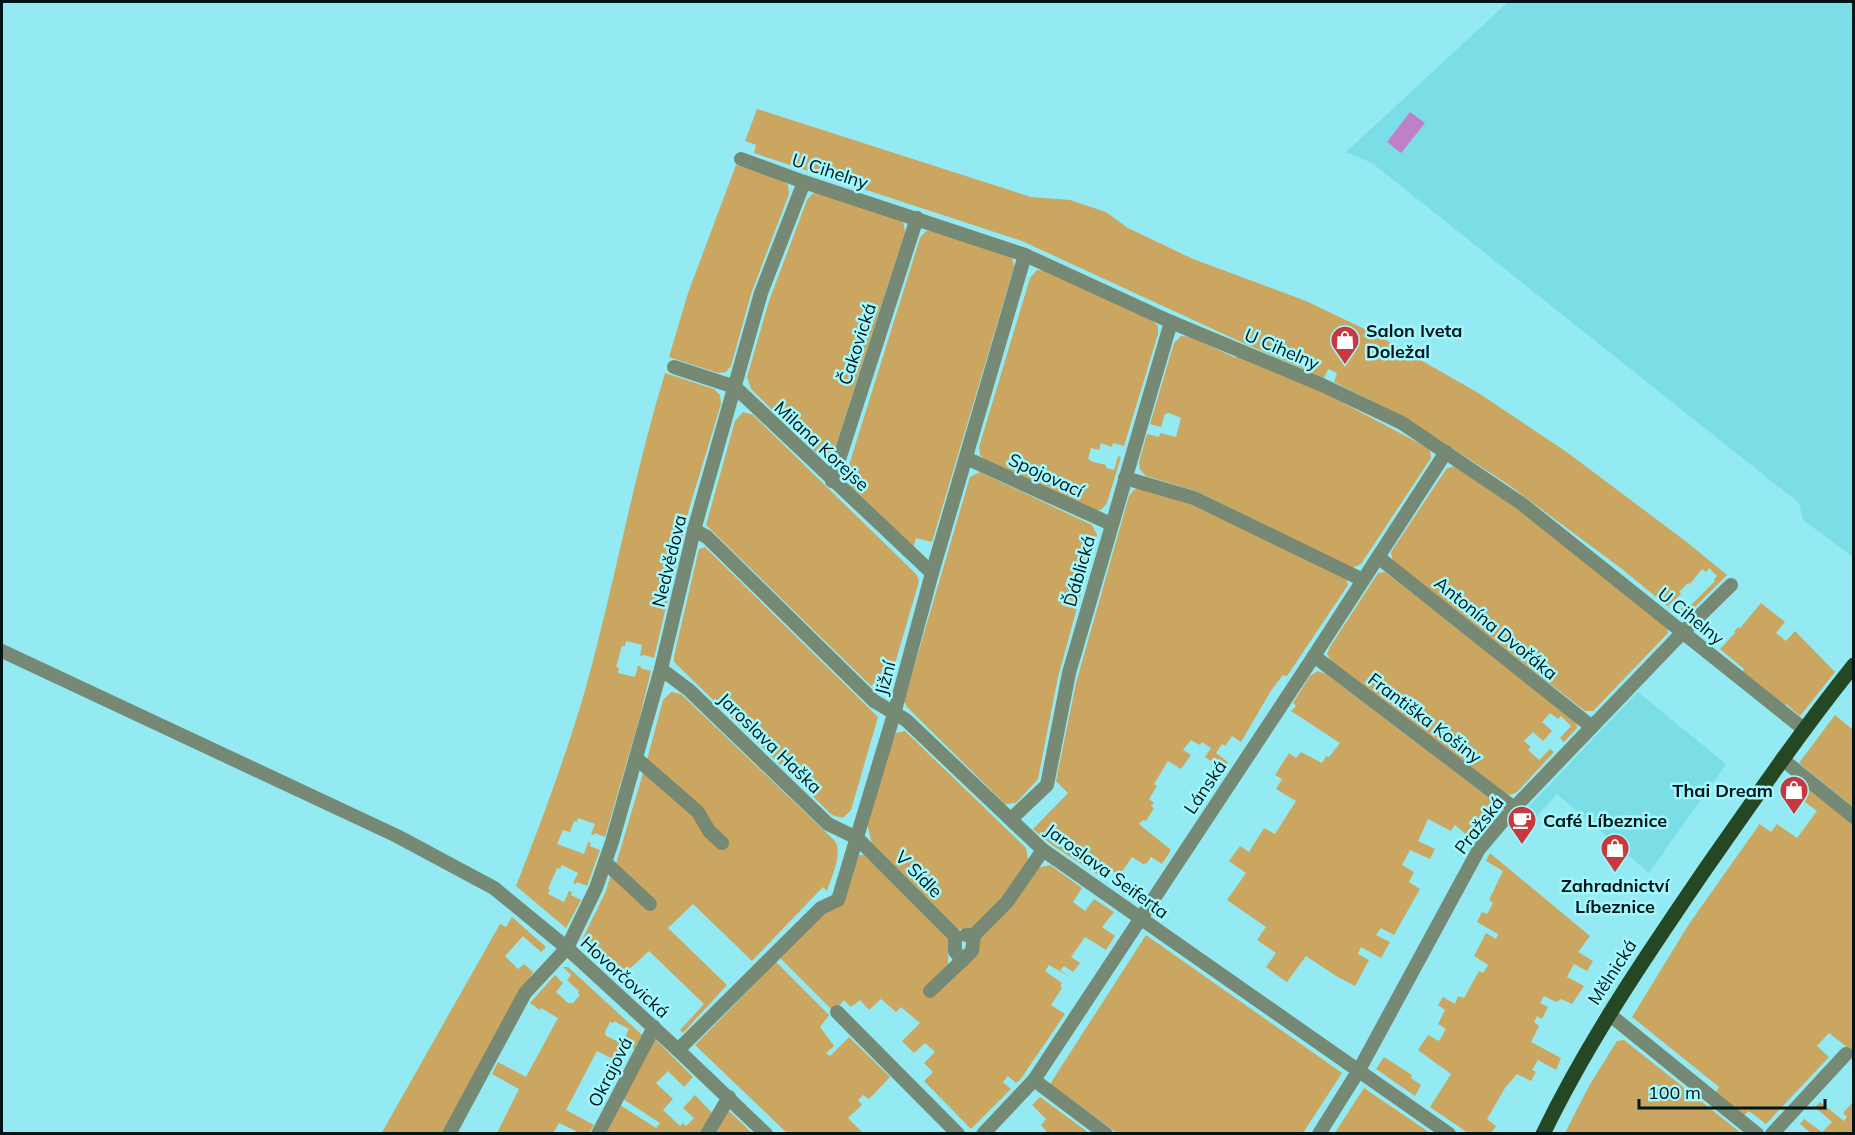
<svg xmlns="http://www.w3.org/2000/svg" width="1855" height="1135" viewBox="0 0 1855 1135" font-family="Mulish,sans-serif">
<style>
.built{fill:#7bdee6}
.green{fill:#cba661}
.water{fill:#c080c9}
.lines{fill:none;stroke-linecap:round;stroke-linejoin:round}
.minor{stroke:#768974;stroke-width:14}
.major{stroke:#254723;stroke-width:15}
.labels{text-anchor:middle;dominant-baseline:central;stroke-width:5;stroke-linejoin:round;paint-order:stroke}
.street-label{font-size:18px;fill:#001518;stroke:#a1f8ff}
.poi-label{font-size:18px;font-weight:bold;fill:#001518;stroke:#a1f8ff;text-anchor:start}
</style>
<rect width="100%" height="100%" fill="#94eaf2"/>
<g class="built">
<polygon points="1508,2 1853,2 1853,557 1803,520 1799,503 1589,336 1372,163 1346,152"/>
<polygon points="1638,692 1726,764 1649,873 1557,794 1525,830 1514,822"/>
</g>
<g class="green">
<polygon points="757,109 1031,197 1070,200 1106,212 1128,228 1193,259 1306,301 1377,335 1480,394 1568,453 1688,543 1727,575 1683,619 1676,614 1684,606 1687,609 1715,581 1714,579 1717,576 1709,568 1706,572 1702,569 1690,584 1688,583 1679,592 1681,594 1668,606 1672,610 1622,569 1506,483 1405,418 1334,382 1337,373 1328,369 1324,378 1241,342 1022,241 754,153 756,145 745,141"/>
<polygon points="736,165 782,180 788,185 789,194 751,294 731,366 726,372 718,373 669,357 688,293"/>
<polygon points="820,192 898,218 904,224 905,232 835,448 828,456 816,453 751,389 747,377 769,301 807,200 812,194"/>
<polygon points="926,231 935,231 1007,253 1013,260 1014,267 932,542 916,538 913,548 848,484 845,478 920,238"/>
<polygon points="1037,270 1047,271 1152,320 1158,326 1158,334 1124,446 1113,443 1112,447 1101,443 1099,450 1091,448 1088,459 1093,462 1106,465 1106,468 1114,470 1118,456 1121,457 1107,503 1101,510 1092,510 985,460 980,455 979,447 1030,278"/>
<polygon points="1181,336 1191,337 1236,358 1237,355 1315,388 1430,449 1431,458 1361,564 1352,568 1196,491 1146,476 1140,470 1139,462 1147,434 1159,437 1160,433 1176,437 1181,418 1169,413 1165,414 1161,427 1150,424 1174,343"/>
<path d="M665,373L714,389L720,395L721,404L689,509L654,658L644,655L640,656L642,645L626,641L625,646H622L616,667L619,668L618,673L635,677L638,666H641L640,668L651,671L639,720L605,837L595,833L594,835L591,834L595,824L578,818L577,822L574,821L570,832L563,830L557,844L584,854L588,842L591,843L590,846L600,850L587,886L577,882L576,884L573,883L578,873L562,865L560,869L557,868L548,889L550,890L548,894L564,902L569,891L572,892L571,895L581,900L566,928L516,886C540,825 563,764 582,701C613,593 632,481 665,373Z"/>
<polygon points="743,412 753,415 916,574 919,580 918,585 889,684 877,680 871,686 706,525 735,421"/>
<polygon points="1456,466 1548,531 1667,625 1668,633 1593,711 1585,711 1393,562 1391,552 1447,468"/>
<polygon points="980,472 1092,525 1097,535 1058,677 1038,779 1016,803 1005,804 907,707 904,701 970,477"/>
<polygon points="1141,487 1191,504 1346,577 1348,585 1287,676 1283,675 1272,689 1241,742 1232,736 1225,746 1222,744 1216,753 1228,762 1223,769 1205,757 1211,748 1202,742 1200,745 1191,740 1183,750 1191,755 1181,769 1168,761 1154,784 1157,786 1149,799 1154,803 1151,806 1154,808 1146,821 1143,820 1139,824 1171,850 1162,864 1151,857 1147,863 1143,864 1132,857 1119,876 1110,869 1103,878 1052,845 1033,829 1068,793 1056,781 1076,683 1129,496 1134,490"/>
<polygon points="705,547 878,717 851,810 843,818 832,815 674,662 674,656 699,549"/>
<polygon points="1385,572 1576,721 1577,728 1564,742 1560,738 1571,726 1561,716 1558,719 1550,713 1542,722 1552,731 1543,741 1533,732 1524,741 1531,747 1528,750 1539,760 1550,749 1554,752 1517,792 1510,795 1501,792 1332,662 1327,654 1330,647 1378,573"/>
<polygon points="1761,603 1785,622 1776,633 1786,641 1795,631 1835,672 1800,716 1786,704 1783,707 1742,673 1744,669 1720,649 1735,633 1734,632 1738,627 1740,628"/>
<polygon points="1317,671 1326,674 1492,800 1496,808 1494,816 1472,839 1455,825 1451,831 1428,819 1418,841 1435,849 1430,859 1410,850 1402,865 1414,872 1409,882 1420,889 1394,935 1381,928 1376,935 1390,942 1381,958 1361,947 1358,954 1369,960 1355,986 1336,976 1306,956 1287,982 1285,981 1266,967 1276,953 1257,940 1266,927 1227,900 1246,873 1229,861 1240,846 1249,852 1264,828 1275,834 1296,801 1276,789 1282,779 1275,775 1289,753 1296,758 1301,752 1322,763 1326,756 1329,757 1340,743 1291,711 1296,706 1293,703 1310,676"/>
<path d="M671,692L681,694L835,841C843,855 831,877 827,891L823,887L752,961L693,904L668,928L727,985L683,1033L680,1030L704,1004L649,951L623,975L582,940L606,891L611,874L649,908L655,902L616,864L644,770L695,817L707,835L719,846L725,839L714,828L701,810L647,760L663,700Z"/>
<polygon points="1835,715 1853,730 1853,807 1799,763"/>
<polygon points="905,731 1026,848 1028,860 1002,898 970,930 957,929 872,844 867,823 889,749 896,733"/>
<polygon points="1789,777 1797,783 1801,779 1853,822 1853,1052 1829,1033 1817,1046 1829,1057 1766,1124 1749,1111 1743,1116 1714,1094 1719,1087 1632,1017 1689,924 1759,825 1758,823 1771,832 1777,824 1797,838 1817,811 1796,795 1800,791 1787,782"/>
<polygon points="1490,853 1590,936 1578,952 1593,961 1587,971 1574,964 1567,977 1584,986 1572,1004 1561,999 1556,1002 1544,996 1540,1003 1548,1007 1542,1019 1537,1016 1534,1022 1539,1026 1531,1042 1561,1058 1556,1070 1538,1060 1532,1070 1536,1072 1531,1081 1517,1074 1505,1088 1487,1119 1496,1126 1491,1133 1468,1133 1430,1107 1451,1074 1418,1050 1428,1035 1439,1041 1446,1029 1438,1024 1445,1010 1438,1005 1443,997 1455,1004 1458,996 1464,998 1479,971 1483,973 1488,965 1474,956 1486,933 1496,939 1498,934 1477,922 1482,912 1487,914 1493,903 1489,900 1503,871 1486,861"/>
<polygon points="857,855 864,855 949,938 948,964 926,987 934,996 979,952 979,937 1037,868 1050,865 1082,888 1073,902 1085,911 1094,899 1114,912 1102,927 1115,936 1106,950 1085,937 1071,957 1080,963 1073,972 1064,966 1060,970 1070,977 1049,965 1045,971 1062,983 1060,986 1062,988 1051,1005 1065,1014 1020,1080 1016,1083 1008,1076 1003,1082 1011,1089 971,1129 924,1081 933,1072 924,1063 935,1052 925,1043 914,1053 902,1041 920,1023 901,1007 896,1012 881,999 869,1010 860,1000 851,1007 844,1000 834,1012 780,958 823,913"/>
<polygon points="512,917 546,947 541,952 523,936 505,956 518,969 524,964 533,972 442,1133 381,1134 500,924 506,927"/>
<polygon points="1146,935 1342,1073 1303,1133 1117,1133 1050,1084"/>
<polygon points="776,962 829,1015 820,1027 834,1046 826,1053 830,1056 849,1037 890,1077 869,1099 863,1095 858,1100 862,1105 848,1118 863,1133 787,1133 695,1045"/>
<polygon points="563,967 568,967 642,1035 634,1049 622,1043 629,1029 614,1021 613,1023 610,1022 605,1032 606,1036 621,1043 618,1048 621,1049 615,1060 597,1051 566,1110 594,1125 589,1133 575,1133 576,1131 559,1123 553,1133 497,1133 519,1089 492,1074 498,1062 526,1077 558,1018 541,1008 540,1010 530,1003 555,975 563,983 556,992 568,1003 573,1003 580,995 578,993 579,991 567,980 571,975"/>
<polygon points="654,1038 693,1077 684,1087 668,1071 656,1083 673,1099 663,1110 680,1126 683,1123 686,1126 694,1118 683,1108 695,1095 712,1113 700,1133 606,1134 620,1105 656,1128 660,1123 623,1099"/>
<polygon points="1624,1040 1741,1133 1565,1133 1589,1086 1617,1041"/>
<polygon points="1384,1057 1412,1075 1411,1078 1421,1085 1415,1096 1376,1069"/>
<polygon points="1364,1088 1430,1133 1334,1134"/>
<polygon points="1040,1097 1089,1133 1048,1133 1041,1125 1046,1119 1032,1105"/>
<polygon points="1820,1102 1844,1121 1847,1117 1843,1113 1853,1102 1853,1133 1811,1133 1800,1124 1804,1119 1822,1132 1832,1122 1815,1107"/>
<polygon points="728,1110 752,1133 714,1134"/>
</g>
<polygon class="water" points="1410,112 1425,123 1401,153 1387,142"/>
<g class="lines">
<g class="minor">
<polyline points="741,159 804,182 1025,255 1171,322 1320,384 1402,423 1522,504 1805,730"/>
<polyline points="674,367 735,387 932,573"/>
<polyline points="966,458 1111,524"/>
<polyline points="1125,478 1194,498 1363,580"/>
<polyline points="832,481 917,218"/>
<polyline points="694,530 707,537 874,701 906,720 1043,850 1449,1134"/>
<polyline points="1378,557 1592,727"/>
<polyline points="2,651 397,836 494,888 567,948 678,1050 766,1134"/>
<polyline points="1314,656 1514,808"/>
<polyline points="661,669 689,690 828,824 857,838 955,936 955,951 962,961"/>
<polyline points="636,758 698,812 709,831 722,843"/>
<polyline points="1782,759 1854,817"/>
<polyline points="1011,819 1047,785 1069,673 1171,322"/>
<polyline points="605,862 650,904"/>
<polyline points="974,935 1007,902 1043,850"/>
<polyline points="930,991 972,951 974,935 966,935"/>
<polyline points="837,1012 958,1134"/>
<polyline points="1609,1014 1757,1134"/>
<polyline points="678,1050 821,908 838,900 894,714 932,573 1025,255"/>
<polyline points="1034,1080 1106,1134"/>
<polyline points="449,1134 525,993 567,948 596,888 612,842 661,669 694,530 761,293 804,182"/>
<polyline points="598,1134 654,1027"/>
<polyline points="707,1134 729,1097"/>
<polyline points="983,1134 1034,1080 1314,656 1446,452"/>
<polyline points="1319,1134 1359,1070 1479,849 1514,808 1682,633 1731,585"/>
<polyline points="1772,1134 1846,1054"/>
</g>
<path class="major" d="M1543,1134C1588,1041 1646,956 1704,871C1753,801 1801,731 1854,665"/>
</g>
<defs>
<g id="shop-pin" transform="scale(1.5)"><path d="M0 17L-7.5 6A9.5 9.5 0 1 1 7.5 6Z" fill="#c8383f" stroke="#a1f8ff"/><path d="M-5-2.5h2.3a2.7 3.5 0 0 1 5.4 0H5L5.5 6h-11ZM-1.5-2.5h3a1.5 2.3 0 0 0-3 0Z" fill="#fff"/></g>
<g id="cafe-pin" transform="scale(1.5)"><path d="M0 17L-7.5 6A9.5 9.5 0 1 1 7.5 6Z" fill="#c8383f" stroke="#a1f8ff"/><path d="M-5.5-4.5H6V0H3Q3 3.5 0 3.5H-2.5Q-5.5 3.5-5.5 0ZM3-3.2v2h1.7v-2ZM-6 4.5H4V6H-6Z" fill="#fff"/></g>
</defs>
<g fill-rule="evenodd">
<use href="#shop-pin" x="1345" y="340"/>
<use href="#shop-pin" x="1794" y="790"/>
<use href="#cafe-pin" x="1522" y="820"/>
<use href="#shop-pin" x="1615" y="848"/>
</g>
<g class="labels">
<g class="street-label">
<text transform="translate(830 171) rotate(18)">U Cihelny</text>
<text transform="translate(857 344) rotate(-72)">Čakovická</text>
<text transform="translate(1282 349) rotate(23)">U Cihelny</text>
<text transform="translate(822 446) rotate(43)">Milana Korejse</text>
<text transform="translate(1046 475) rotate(25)">Spojovací</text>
<text transform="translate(669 561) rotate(-76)">Nedvědova</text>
<text transform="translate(1079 571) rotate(-74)">Ďáblická</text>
<text transform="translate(1691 616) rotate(39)">U Cihelny</text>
<text transform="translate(1496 628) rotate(39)">Antonína Dvořáka</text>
<text transform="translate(885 678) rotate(-75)">Jižní</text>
<text transform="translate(1425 718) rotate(37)">Františka Košiny</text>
<text transform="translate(770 743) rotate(44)">Jaroslava Haška</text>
<text transform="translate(1205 787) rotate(-56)">Lánská</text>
<text transform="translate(1479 825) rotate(-52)">Pražská</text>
<text transform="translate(1107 871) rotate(36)">Jaroslava Seiferta</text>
<text transform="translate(919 874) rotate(45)">V Sídle</text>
<text transform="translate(1612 972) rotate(-57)">Mělnická</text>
<text transform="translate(625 977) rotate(42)">Hovorčovická</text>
<text transform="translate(610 1072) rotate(-63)">Okrajová</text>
</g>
<g class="poi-label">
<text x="1366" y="330">Salon Iveta<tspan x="1366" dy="21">Doležal</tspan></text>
<text x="1773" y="790" text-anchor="end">Thai Dream</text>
<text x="1543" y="820">Café Líbeznice</text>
<text x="1615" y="885" text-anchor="middle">Zahradnictví<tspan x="1615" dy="21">Líbeznice</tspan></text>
</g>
</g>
<rect width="1855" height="1135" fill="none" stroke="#001518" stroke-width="6"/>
<path d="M1639 1099v9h186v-9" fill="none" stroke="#001518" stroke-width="3"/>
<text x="1648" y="1099" font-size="18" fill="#001518" stroke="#a1f8ff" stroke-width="4.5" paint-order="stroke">100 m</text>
</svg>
